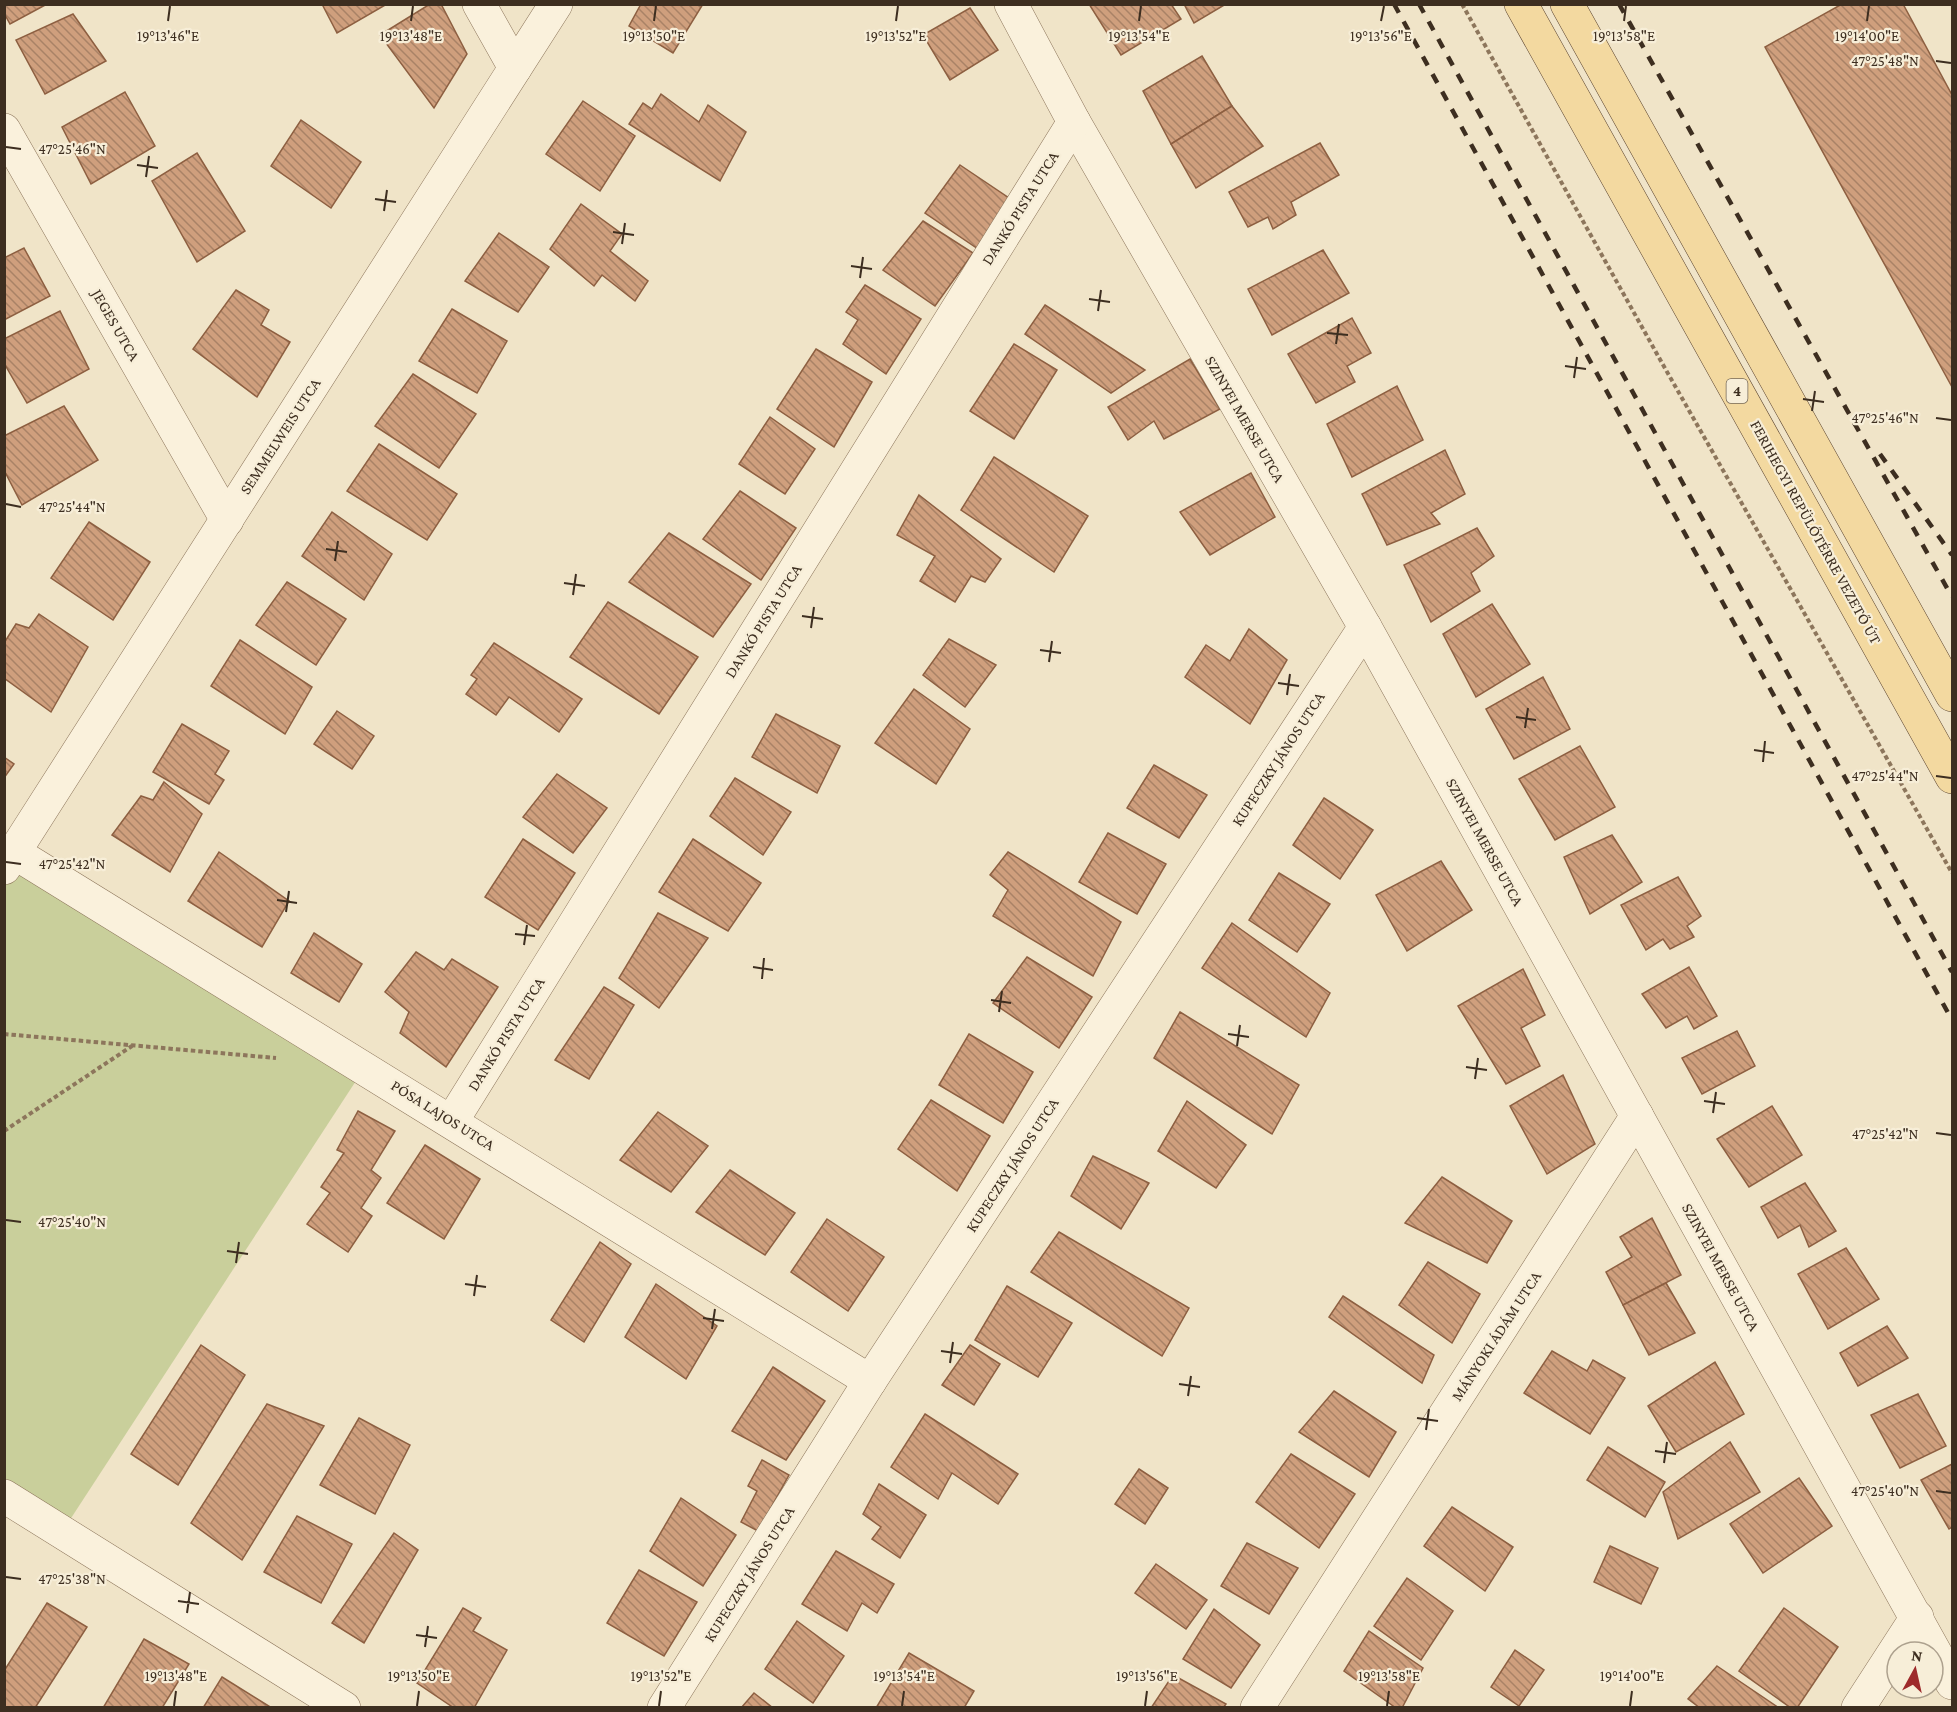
<svg xmlns="http://www.w3.org/2000/svg" width="1957" height="1712" viewBox="0 0 1957 1712" font-family="'Crimson Pro',serif">
<style>
.park{fill:#c9cf9b}
.building{fill:url(#building-back-hatch);stroke:#8d5f41;stroke-width:1.5}
.lines{fill:none;stroke-linecap:round;stroke-linejoin:round}
.minor-casing{stroke:#8d765c;stroke-width:34}
.primary-casing{stroke:#5b4430;stroke-width:34}
.path{stroke:#8d765c;stroke-width:4;stroke-dasharray:4.5 3;stroke-linecap:butt}
.minor{stroke:#faf1dc;stroke-width:33}
.primary{stroke:#f3d9a0;stroke-width:33}
.rail{stroke:#3d2e20;stroke-width:4.5;stroke-dasharray:10 10;stroke-linecap:butt}
.ticks{fill:none;stroke:#3d2e20;stroke-width:2}
.labels{text-anchor:middle;dominant-baseline:central;stroke-width:4.5;stroke-linejoin:round;paint-order:stroke}
.shield{fill:#f7eed8;stroke:#756857;stroke-width:1.5}
.shield-label{font-size:15px;font-weight:bold;fill:#3d2e20}
.street-label{font-size:16px;fill:#3d2e20;stroke:#f7eed8}
.ticks-label{font-size:15px;text-anchor:middle;fill:#3d2e20;stroke:#f7eed8;stroke-width:4.5;stroke-linejoin:round;paint-order:stroke}
</style>
<defs>
<pattern id="building-back-hatch" width="6" height="6" patternUnits="userSpaceOnUse" patternTransform="scale(1.5)"><rect width="6" height="6" fill="#cf9f7d"/><path d="M-1 5l2 2M0 0l6 6M5-1l2 2" fill="none" stroke="#a98266"/></pattern>
</defs>
<rect width="100%" height="100%" fill="#f0e4c8"/>
<polygon class="park" points="4,866 365,1067 62,1532 5,1497"/>
<g class="building">
<polygon points="4,4 47,4 10,24 4,13"/>
<polygon points="322,4 387,4 337,33"/>
<polygon points="430,4 441,4 467,54 434,108 380,35"/>
<polygon points="641,4 703,4 673,53 629,26"/>
<polygon points="1089,4 1171,4 1181,19 1121,55"/>
<polygon points="1184,4 1226,4 1194,23"/>
<polygon points="1842,4 1903,4 1952,95 1952,387 1765,47"/>
<polygon points="970,8 998,50 950,80 923,35"/>
<polygon points="73,14 106,61 45,94 16,40"/>
<polygon points="1202,56 1232,106 1171,144 1143,91"/>
<polygon points="125,92 155,146 91,184 62,127"/>
<polygon points="661,94 699,122 708,105 746,132 720,181 629,124 643,103 652,109"/>
<polygon points="583,101 635,136 600,191 546,154"/>
<polygon points="1232,106 1263,146 1196,188 1171,144"/>
<polygon points="301,120 361,162 331,208 271,166"/>
<polygon points="1320,143 1339,175 1291,202 1296,215 1273,229 1268,217 1248,227 1229,192"/>
<polygon points="197,153 245,231 197,262 152,181"/>
<polygon points="960,165 1012,200 981,251 925,213"/>
<polygon points="581,204 622,234 610,251 648,281 635,301 602,275 594,286 550,249"/>
<polygon points="923,221 973,253 935,306 883,270"/>
<polygon points="499,233 549,267 518,312 465,281"/>
<polygon points="24,248 50,296 4,320 4,258"/>
<polygon points="1323,250 1349,293 1272,335 1248,289"/>
<polygon points="865,285 921,319 886,374 843,344 858,320 846,312"/>
<polygon points="236,290 269,310 261,325 290,342 257,397 193,349"/>
<polygon points="1045,305 1145,370 1111,393 1025,334"/>
<polygon points="452,309 507,341 477,393 419,361"/>
<polygon points="60,311 89,369 27,403 4,363 4,339"/>
<polygon points="1352,318 1371,353 1347,366 1355,382 1316,403 1288,354"/>
<polygon points="1014,344 1057,370 1014,439 970,411"/>
<polygon points="816,349 872,382 834,447 777,409"/>
<polygon points="1190,359 1220,409 1164,439 1154,421 1128,440 1108,407"/>
<polygon points="413,374 476,414 439,468 375,426"/>
<polygon points="1397,386 1423,440 1352,477 1327,424"/>
<polygon points="64,406 98,460 22,505 4,470 4,436"/>
<polygon points="770,417 815,449 785,494 739,464"/>
<polygon points="379,444 457,494 427,540 347,491"/>
<polygon points="1445,450 1465,494 1431,513 1440,524 1387,545 1362,494"/>
<polygon points="994,457 1088,516 1054,572 961,510"/>
<polygon points="1251,473 1275,517 1210,555 1180,512"/>
<polygon points="740,491 796,528 761,580 703,539"/>
<polygon points="919,495 1001,559 985,582 971,576 955,602 920,581 935,556 897,535"/>
<polygon points="332,512 392,554 364,600 302,556"/>
<polygon points="89,522 150,562 113,620 51,578"/>
<polygon points="1477,528 1494,556 1471,573 1480,591 1431,622 1404,565"/>
<polygon points="669,533 751,584 713,637 629,582"/>
<polygon points="287,582 346,619 316,665 256,625"/>
<polygon points="608,602 698,657 659,714 570,657"/>
<polygon points="1492,604 1530,664 1476,697 1443,634"/>
<polygon points="39,614 88,647 51,712 4,678 4,643 16,624 29,628"/>
<polygon points="1249,629 1287,660 1250,724 1185,677 1206,645 1230,661"/>
<polygon points="949,639 996,665 965,707 923,675"/>
<polygon points="240,640 312,687 285,734 211,686"/>
<polygon points="494,643 582,699 559,732 509,697 496,715 466,694 477,679 471,675"/>
<polygon points="1543,677 1570,729 1514,759 1486,709"/>
<polygon points="914,689 970,729 936,784 875,743"/>
<polygon points="337,711 374,736 352,769 314,744"/>
<polygon points="776,714 840,746 817,793 752,757"/>
<polygon points="182,724 229,751 215,774 224,780 209,804 153,772"/>
<polygon points="1580,746 1615,807 1555,840 1519,779"/>
<polygon points="4,757 14,764 4,778"/>
<polygon points="1154,765 1207,795 1179,838 1127,808"/>
<polygon points="557,774 607,808 573,853 523,817"/>
<polygon points="735,778 791,812 763,855 710,816"/>
<polygon points="164,782 202,814 170,872 112,835 141,796 153,800"/>
<polygon points="1324,798 1373,830 1340,879 1293,845"/>
<polygon points="1108,833 1166,864 1137,914 1079,882"/>
<polygon points="1612,835 1642,882 1590,914 1564,857"/>
<polygon points="523,839 575,873 538,930 485,897"/>
<polygon points="693,839 761,883 728,931 659,892"/>
<polygon points="219,852 289,901 262,947 188,901"/>
<polygon points="1008,852 1121,922 1093,976 993,916 1008,890 990,875"/>
<polygon points="1441,861 1472,910 1407,951 1376,895"/>
<polygon points="1279,873 1330,904 1297,952 1249,920"/>
<polygon points="1678,877 1701,916 1687,926 1694,937 1670,949 1663,939 1646,950 1621,905"/>
<polygon points="658,913 708,938 659,1008 619,978"/>
<polygon points="1232,923 1330,993 1306,1037 1202,968"/>
<polygon points="314,933 362,964 339,1002 291,973"/>
<polygon points="416,952 444,970 452,959 498,987 446,1067 400,1033 409,1012 385,992"/>
<polygon points="1027,957 1092,997 1059,1048 993,1003"/>
<polygon points="1689,967 1717,1016 1694,1029 1687,1016 1666,1028 1642,994"/>
<polygon points="1523,969 1545,1015 1521,1028 1540,1066 1506,1084 1458,1006"/>
<polygon points="604,987 634,1005 589,1079 555,1060"/>
<polygon points="1180,1012 1299,1085 1272,1134 1154,1058"/>
<polygon points="1737,1031 1755,1066 1702,1094 1682,1058"/>
<polygon points="969,1034 1033,1072 1003,1123 939,1085"/>
<polygon points="1563,1075 1595,1144 1547,1174 1510,1106"/>
<polygon points="931,1100 990,1136 957,1191 898,1149"/>
<polygon points="1187,1101 1246,1145 1216,1188 1158,1151"/>
<polygon points="1772,1106 1802,1155 1749,1187 1717,1139"/>
<polygon points="358,1111 395,1131 371,1170 381,1178 361,1208 372,1216 348,1252 307,1224 330,1193 321,1187 344,1153 337,1150"/>
<polygon points="658,1112 708,1146 671,1192 620,1160"/>
<polygon points="425,1145 480,1179 444,1239 387,1203"/>
<polygon points="1093,1156 1149,1183 1121,1229 1071,1196"/>
<polygon points="730,1170 795,1213 765,1255 696,1212"/>
<polygon points="1442,1177 1512,1221 1487,1263 1405,1223"/>
<polygon points="1805,1183 1836,1231 1809,1247 1800,1225 1778,1238 1761,1207"/>
<polygon points="1652,1218 1681,1275 1623,1305 1606,1272 1632,1257 1620,1237"/>
<polygon points="827,1219 884,1257 848,1311 791,1272"/>
<polygon points="1059,1232 1189,1308 1162,1356 1031,1272"/>
<polygon points="600,1242 631,1264 584,1342 551,1320"/>
<polygon points="1846,1248 1879,1299 1828,1329 1798,1274"/>
<polygon points="1428,1262 1480,1294 1452,1343 1399,1305"/>
<polygon points="1666,1283 1695,1333 1649,1355 1623,1305"/>
<polygon points="656,1284 717,1326 686,1379 625,1337"/>
<polygon points="1007,1286 1072,1323 1038,1377 975,1340"/>
<polygon points="1343,1296 1434,1355 1422,1383 1329,1317"/>
<polygon points="1887,1326 1908,1358 1858,1386 1840,1353"/>
<polygon points="201,1345 245,1375 178,1485 131,1454"/>
<polygon points="970,1345 1000,1364 974,1405 942,1385"/>
<polygon points="1552,1351 1587,1371 1593,1360 1625,1378 1590,1434 1524,1393"/>
<polygon points="1715,1362 1744,1414 1676,1452 1648,1406"/>
<polygon points="773,1367 825,1401 786,1460 732,1431"/>
<polygon points="1334,1391 1396,1432 1369,1477 1299,1432"/>
<polygon points="1918,1394 1946,1446 1900,1468 1871,1415"/>
<polygon points="267,1404 324,1426 242,1560 191,1523"/>
<polygon points="925,1414 1018,1474 998,1504 952,1473 938,1499 891,1467"/>
<polygon points="359,1418 410,1445 375,1514 320,1485"/>
<polygon points="1730,1442 1760,1492 1678,1539 1663,1492"/>
<polygon points="1608,1447 1665,1482 1645,1517 1587,1480"/>
<polygon points="1291,1454 1355,1494 1319,1548 1256,1502"/>
<polygon points="762,1460 789,1475 758,1531 741,1522 757,1491 748,1486"/>
<polygon points="1952,1464 1952,1527 1949,1529 1921,1480"/>
<polygon points="1139,1469 1168,1488 1145,1524 1115,1504"/>
<polygon points="1799,1478 1832,1526 1763,1573 1730,1524"/>
<polygon points="879,1484 926,1515 900,1558 872,1539 881,1527 863,1514"/>
<polygon points="681,1498 736,1535 703,1586 650,1551"/>
<polygon points="1452,1507 1513,1547 1485,1591 1424,1546"/>
<polygon points="297,1516 352,1544 321,1603 264,1572"/>
<polygon points="394,1533 418,1550 364,1643 332,1623"/>
<polygon points="1247,1543 1298,1568 1269,1614 1221,1586"/>
<polygon points="1610,1546 1658,1568 1641,1604 1594,1582"/>
<polygon points="836,1551 894,1584 877,1613 862,1603 847,1631 802,1604"/>
<polygon points="1156,1564 1207,1600 1186,1629 1135,1593"/>
<polygon points="639,1570 697,1602 664,1656 607,1623"/>
<polygon points="1407,1578 1453,1611 1421,1660 1374,1626"/>
<polygon points="47,1603 87,1627 35,1708 4,1708 4,1671"/>
<polygon points="463,1608 481,1618 473,1631 507,1650 474,1708 454,1708 417,1683"/>
<polygon points="1784,1608 1838,1647 1797,1708 1791,1708 1739,1671"/>
<polygon points="1214,1609 1260,1645 1231,1688 1183,1659"/>
<polygon points="797,1621 844,1656 813,1703 765,1669"/>
<polygon points="1369,1631 1423,1668 1402,1708 1396,1708 1344,1671"/>
<polygon points="144,1639 189,1664 162,1708 103,1708"/>
<polygon points="1515,1650 1544,1670 1519,1706 1491,1687"/>
<polygon points="909,1653 974,1691 964,1708 876,1708"/>
<polygon points="1717,1666 1779,1708 1700,1708 1688,1699"/>
<polygon points="1173,1675 1226,1704 1223,1708 1151,1708"/>
<polygon points="222,1677 272,1708 203,1708"/>
<polygon points="754,1693 773,1708 741,1708"/>
</g>
<g class="lines">
<g class="minor-casing">
<g id="minor">
<polyline points="479,4 515,68"/>
<polyline points="1011,4 1074,122 1365,627 1952,1683"/>
<polyline points="4,130 227,520"/>
<polyline points="15,853 870,1381"/>
<polyline points="4,868 556,4"/>
<polyline points="452,1121 1074,122"/>
<polyline points="4,1496 344,1708"/>
<polyline points="664,1708 870,1381 1365,627"/>
<polyline points="1257,1708 1637,1116"/>
<polyline points="1858,1708 1917,1617"/>
</g>
</g>
<g class="primary-casing">
<g id="primary">
<polyline points="1521,4 1952,777"/>
<polyline points="1567,4 1952,695"/>
</g>
</g>
<g class="path">
<polyline points="1462,4 1662,363 1952,873"/>
<polyline points="4,1034 276,1058"/>
<polyline points="4,1131 132,1046"/>
</g>
<use href="#minor" class="minor"/>
<use href="#primary" class="primary"/>
<g class="rail">
<polyline points="1394,4 1952,1020"/>
<polyline points="1419,4 1952,972"/>
<polyline points="1619,4 1952,597"/>
<polyline points="1880,454 1952,555"/>
</g>
</g>
<path class="ticks" d="M168,21L170,6M411,21L413,6M654,21L656,6M896,21L898,6M1139,21L1141,6M1381,21L1384,6M1624,21L1626,6M1867,21L1869,6M1936,61L1951,63M6,147L21,149M137,165L158,168M146,177L149,156M375,199L396,202M384,211L387,190M613,232L634,235M622,244L625,223M851,266L872,269M860,278L863,257M1089,299L1110,302M1098,311L1101,290M1327,333L1348,335M1336,344L1339,324M1565,366L1586,369M1574,378L1577,357M1803,399L1824,402M1812,411L1815,391M1936,418L1951,420M6,504L21,507M326,549L347,552M335,561L338,541M564,583L585,586M573,595L576,574M802,616L823,619M811,628L814,607M1040,650L1061,653M1049,662L1052,641M1278,683L1299,686M1287,695L1290,674M1516,717L1536,720M1525,728L1528,708M1754,750L1774,753M1763,762L1765,741M1936,776L1951,778M6,862L21,864M277,900L297,903M286,912L289,891M515,934L535,936M524,945L527,925M753,967L773,970M762,979L764,958M991,1000L1011,1003M999,1012L1002,991M1228,1034L1249,1037M1237,1046L1240,1025M1466,1067L1487,1070M1475,1079L1478,1058M1704,1101L1725,1104M1713,1113L1716,1092M1936,1133L1951,1135M6,1220L21,1222M227,1251L248,1254M236,1263L239,1242M465,1284L486,1287M474,1296L477,1275M703,1318L724,1321M712,1329L715,1309M941,1351L962,1354M950,1363L953,1342M1179,1384L1200,1387M1188,1396L1191,1376M1417,1418L1438,1421M1426,1430L1429,1409M1655,1451L1676,1454M1664,1463L1667,1442M1936,1491L1951,1493M6,1577L21,1579M178,1601L199,1604M187,1613L190,1592M416,1635L437,1638M425,1647L428,1626M174,1706L176,1691M417,1706L419,1691M659,1706L661,1691M902,1706L904,1691M1145,1706L1147,1691M1387,1706L1389,1691M1630,1706L1632,1691"/>
<g class="labels">
<rect class="shield" x="1726.5" y="379" width="21" height="24" rx="4.5"/>
<g class="shield-label">
<text x="1737" y="391">4</text>
</g>
<g class="street-label">
<text transform="translate(1020 208) rotate(-58)">DANKÓ PISTA UTCA</text>
<text transform="translate(116 325) rotate(60)">JEGES UTCA</text>
<text transform="translate(1245 419) rotate(60)">SZINYEI MERSE UTCA</text>
<text transform="translate(280 436) rotate(-57)">SEMMELWEIS UTCA</text>
<text transform="translate(1816 532) rotate(61)">FERIHEGYI REPÜLŐTÉRRE VEZETŐ ÚT</text>
<text transform="translate(763 621) rotate(-58)">DANKÓ PISTA UTCA</text>
<text transform="translate(1278 759) rotate(-57)">KUPECZKY JÁNOS UTCA</text>
<text transform="translate(1485 842) rotate(61)">SZINYEI MERSE UTCA</text>
<text transform="translate(506 1034) rotate(-58)">DANKÓ PISTA UTCA</text>
<text transform="translate(443 1115) rotate(32)">PÓSA LAJOS UTCA</text>
<text transform="translate(1012 1165) rotate(-57)">KUPECZKY JÁNOS UTCA</text>
<text transform="translate(1721 1267) rotate(61)">SZINYEI MERSE UTCA</text>
<text transform="translate(1496 1336) rotate(-57)">MÁNYOKI ÁDÁM UTCA</text>
<text transform="translate(749 1574) rotate(-58)">KUPECZKY JÁNOS UTCA</text>
</g>
</g>
<g class="ticks-label">
<text x="168" y="41">19°13'46"E</text>
<text x="411" y="41">19°13'48"E</text>
<text x="654" y="41">19°13'50"E</text>
<text x="896" y="41">19°13'52"E</text>
<text x="1139" y="41">19°13'54"E</text>
<text x="1381" y="41">19°13'56"E</text>
<text x="1624" y="41">19°13'58"E</text>
<text x="1867" y="41">19°14'00"E</text>
<text x="1885" y="66">47°25'48"N</text>
<text x="72" y="154">47°25'46"N</text>
<text x="1885" y="423">47°25'46"N</text>
<text x="72" y="512">47°25'44"N</text>
<text x="1885" y="781">47°25'44"N</text>
<text x="72" y="869">47°25'42"N</text>
<text x="1885" y="1139">47°25'42"N</text>
<text x="72" y="1227">47°25'40"N</text>
<text x="1885" y="1496">47°25'40"N</text>
<text x="72" y="1584">47°25'38"N</text>
<text x="176" y="1681">19°13'48"E</text>
<text x="419" y="1681">19°13'50"E</text>
<text x="661" y="1681">19°13'52"E</text>
<text x="904" y="1681">19°13'54"E</text>
<text x="1147" y="1681">19°13'56"E</text>
<text x="1389" y="1681">19°13'58"E</text>
<text x="1632" y="1681">19°14'00"E</text>
</g>
<rect width="1957" height="1712" fill="none" stroke="#3d2e20" stroke-width="12"/>
<g transform="translate(1915 1670) rotate(8)"><circle r="28" fill="#f7eed8" stroke="#ada18e" stroke-width="1.5"/>
<path d="M0-4.5L10 22L0 15L-10 22Z" fill="#9e2a2b"/>
<text y="-9" font-size="16" font-weight="bold" text-anchor="middle" fill="#3d2e20">N</text>
</g>
</svg>
